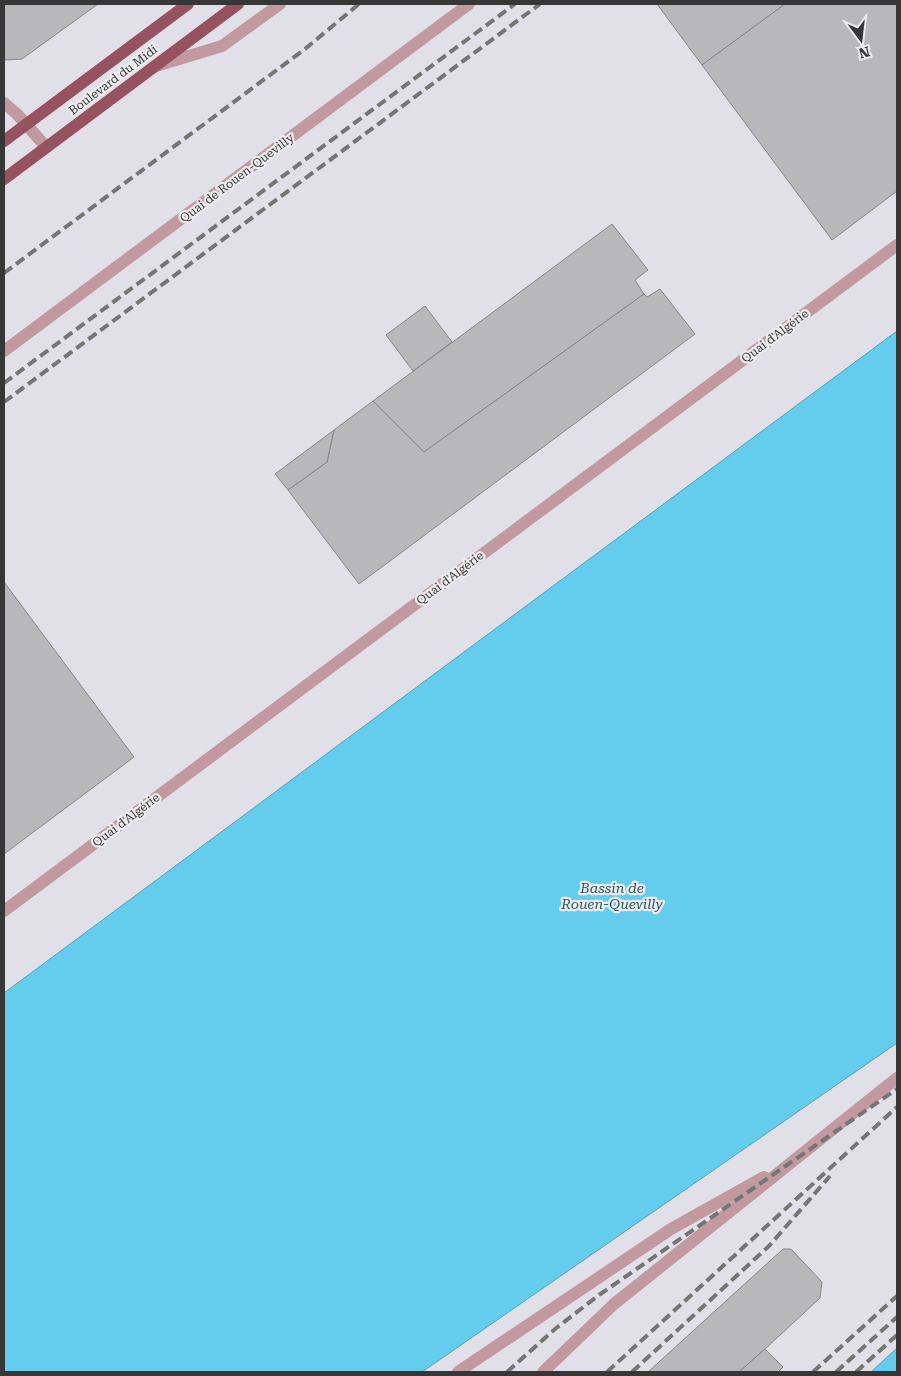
<svg xmlns="http://www.w3.org/2000/svg" width="901" height="1376" viewBox="0 0 901 1376" font-family="'Roboto Serif',serif">
<style>
.built{fill:#e1e0e9}
.water{fill:#64ccec;stroke:#569fb6}
.building{fill:#b8b8ba;stroke:#868688}
.lines{fill:none;stroke-linecap:round;stroke-linejoin:round}
.minor{stroke:#c1999e;stroke-width:12}
.major{stroke:#96535f;stroke-width:12}
.rail{stroke:#757576;stroke-width:4;stroke-dasharray:10 5;stroke-linecap:butt}
.labels{text-anchor:middle;dominant-baseline:central;stroke-width:4.5;stroke-linejoin:round;paint-order:stroke}
.street-label{font-size:12px;fill:#373738;stroke:#ececef}
.water-label{font-size:14px;font-style:italic;fill:#2a5765;stroke:#ececef}
</style>
<rect width="100%" height="100%" fill="#ececef"/>
<g class="built">
<polygon points="4,4 897,4 897,331 4,993"/>
<polygon points="897,1043 897,1348 871,1372 422,1372"/>
</g>
<g class="water">
<polygon points="897,331 897,1043 422,1372 4,1372 4,993"/>
<polygon points="897,1348 897,1372 871,1372"/>
</g>
<g class="building">
<polygon points="4,4 98,4 22,59 4,60"/>
<polygon points="657,4 785,4 702,65"/>
<polygon points="785,4 897,4 897,191 832,240 702,65"/>
<polygon points="612,224 648,270 635,280 644,294 424,452 373,401"/>
<polygon points="660,289 695,334 359,584 288,490 327,462 334,430 373,401 424,452 644,294 647,297"/>
<polygon points="425,306 452,342 413,371 386,335"/>
<polygon points="334,430 327,462 288,490 275,474"/>
<polygon points="4,582 134,757 4,854"/>
<polygon points="783,1249 791,1249 822,1282 820,1298 765,1349 739,1372 648,1372"/>
<polygon points="765,1349 783,1367 778,1372 739,1372"/>
</g>
<g class="lines">
<g class="minor">
<polyline points="156,66 222,46 280,4"/>
<polyline points="4,103 17,114 46,147"/>
<polyline points="4,351 469,4"/>
<polyline points="4,911 897,245"/>
<polyline points="458,1372 671,1229 764,1177"/>
<polyline points="543,1372 614,1304 897,1078"/>
</g>
<g class="major">
<polyline points="4,141 188,4"/>
<polyline points="4,179 238,4"/>
</g>
<g class="rail">
<polyline points="4,273 305,49 359,4"/>
<polyline points="4,383 515,4"/>
<polyline points="4,402 540,4"/>
<polyline points="507,1372 555,1329 599,1295 897,1089"/>
<polyline points="607,1372 897,1107"/>
<polyline points="632,1372 769,1246 830,1176"/>
<polyline points="813,1372 897,1296"/>
<polyline points="836,1372 897,1317"/>
<polyline points="856,1372 897,1335"/>
</g>
</g>
<g class="labels">
<g class="street-label">
<text transform="translate(113 80) rotate(-37)">Boulevard du Midi</text>
<text transform="translate(237 178) rotate(-37)">Quai de Rouen-Quevilly</text>
<text transform="translate(775 336) rotate(-37)">Quai d'Algérie</text>
<text transform="translate(450 578) rotate(-37)">Quai d'Algérie</text>
<text transform="translate(126 820) rotate(-37)">Quai d'Algérie</text>
</g>
<g class="water-label">
<text x="612" y="888">Bassin de<tspan x="612" dy="16">Rouen-Quevilly</tspan></text>
</g>
</g>
<rect width="901" height="1376" fill="none" stroke="#373738" stroke-width="10"/>
<g transform="translate(861 40) rotate(165)" stroke="#ececef" stroke-width="4" paint-order="stroke">
<path d="M0-4L9 19L0 12L-9 19Z" fill="#373738"/>
<text y="-8" font-size="14" font-weight="bold" text-anchor="middle" fill="#373738">N</text>
</g>
</svg>
